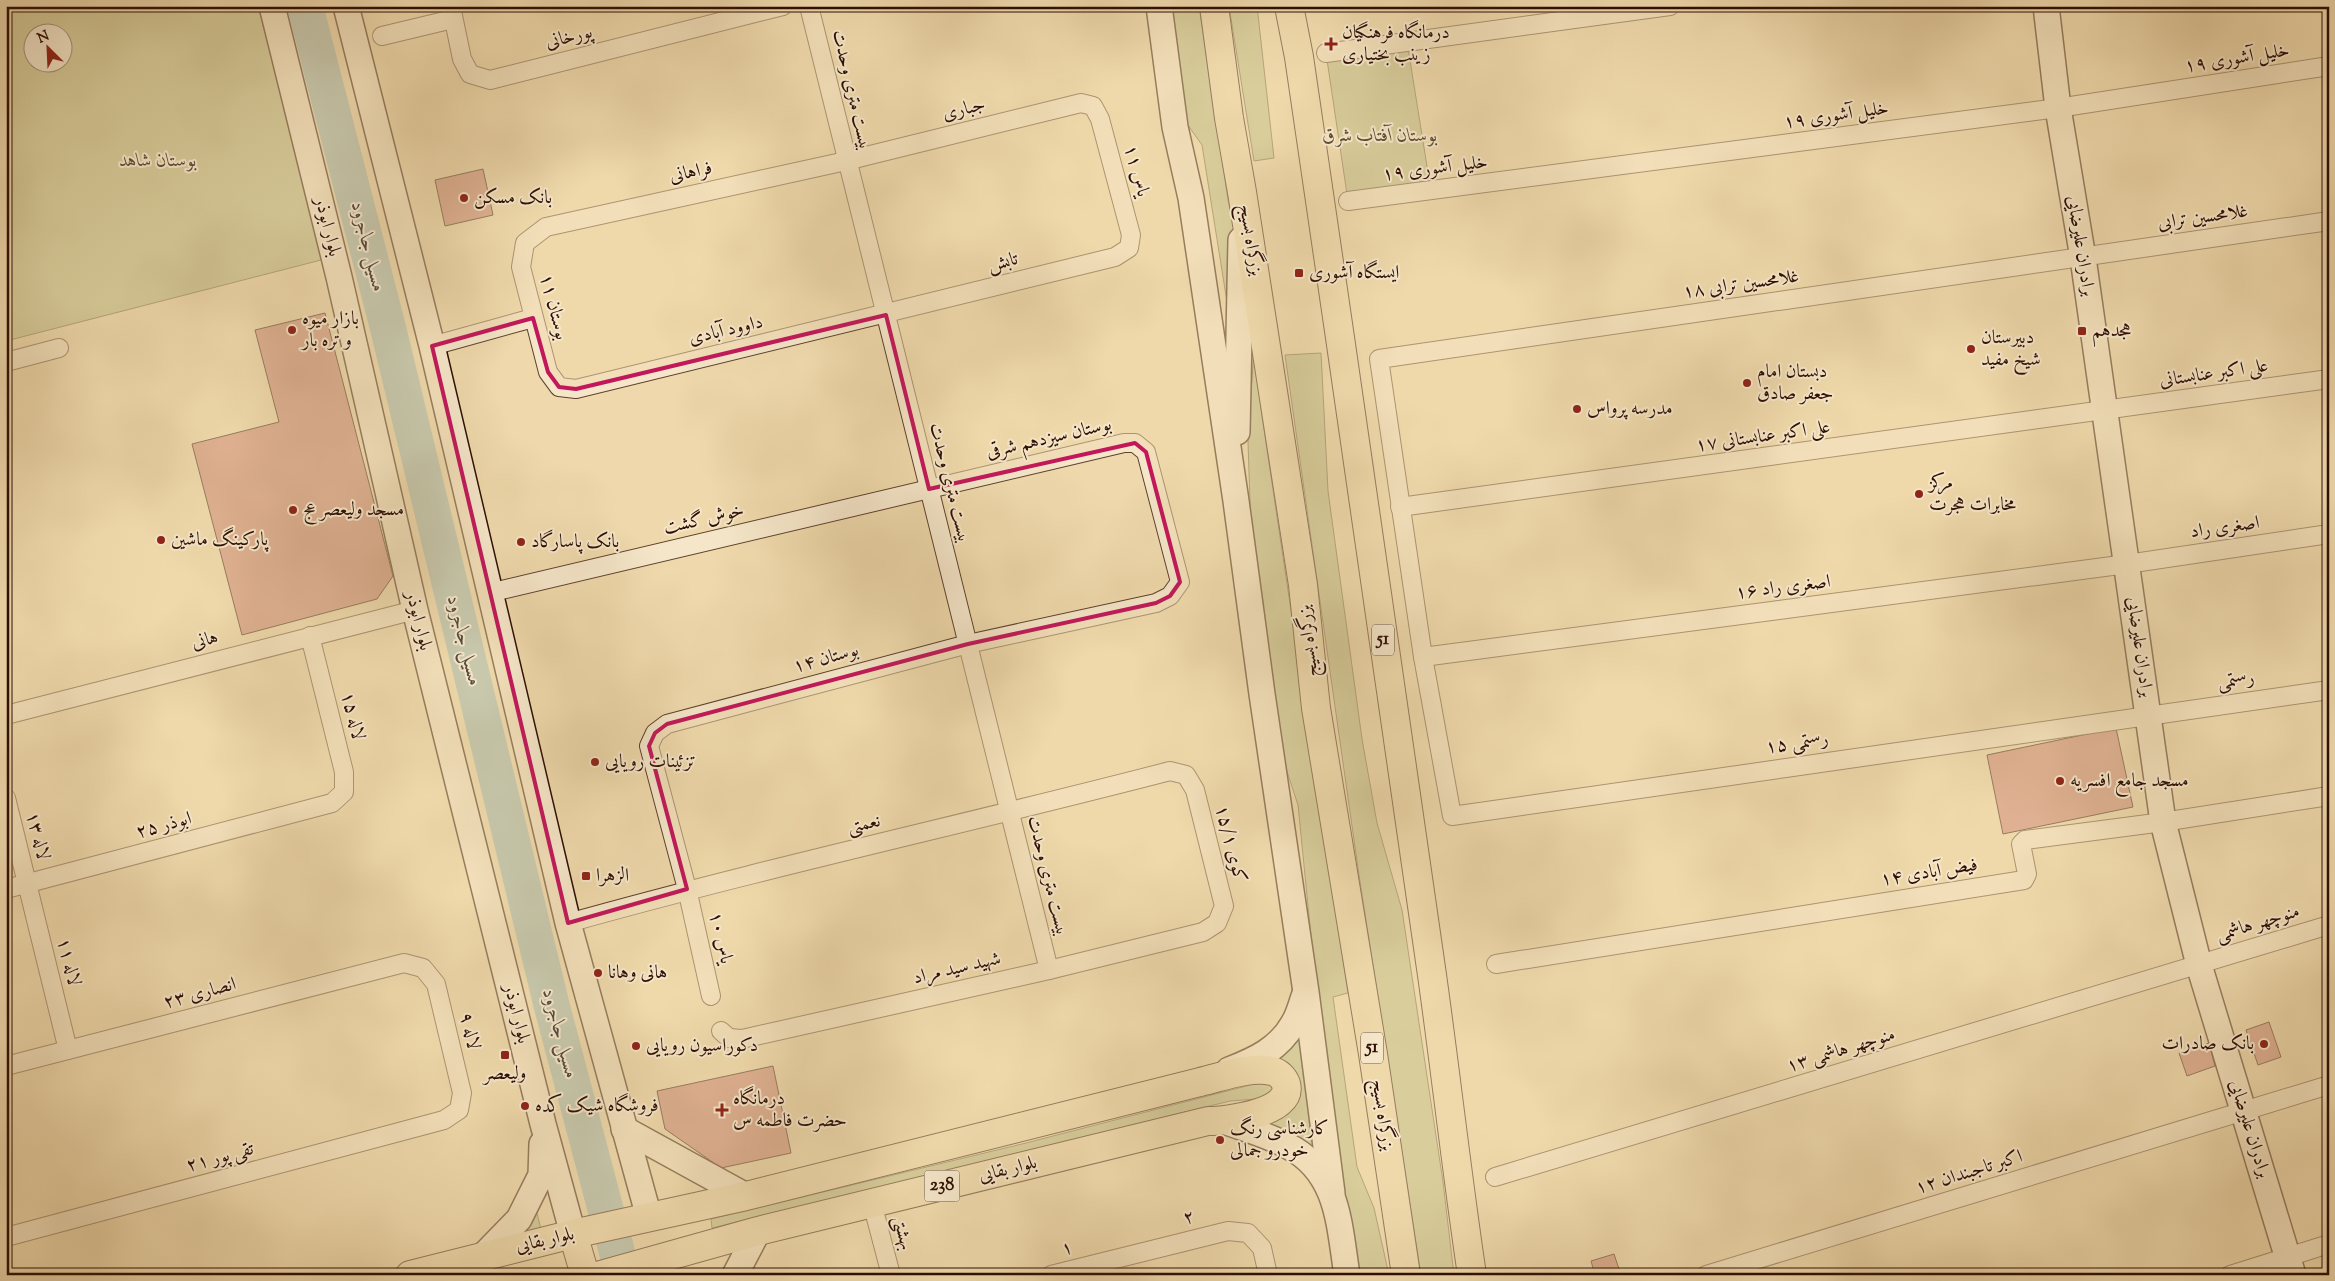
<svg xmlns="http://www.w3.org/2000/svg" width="2335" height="1281" viewBox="0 0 2335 1281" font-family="'Sorts Mill Goudy',Amiri,serif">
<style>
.green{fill:#bcbe88;stroke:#746645;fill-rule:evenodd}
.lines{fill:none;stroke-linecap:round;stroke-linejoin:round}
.river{stroke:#9cb9b3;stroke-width:36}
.building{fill:#cd8174;stroke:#2d0e02}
.street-casing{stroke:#5e412c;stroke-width:20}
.secondary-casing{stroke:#2d0e02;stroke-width:28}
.primary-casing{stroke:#2d0e02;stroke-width:30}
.highway-casing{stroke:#2d0e02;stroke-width:30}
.street{stroke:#f5e6c9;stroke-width:18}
.secondary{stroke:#f5e6c9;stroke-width:25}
.primary{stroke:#efd9ac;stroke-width:28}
.highway{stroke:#efd9ac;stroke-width:28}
.marked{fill:none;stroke:#c2185b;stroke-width:4;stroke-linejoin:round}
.poi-dot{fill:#8f2418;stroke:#f5e6c9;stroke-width:2}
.labels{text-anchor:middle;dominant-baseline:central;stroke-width:4;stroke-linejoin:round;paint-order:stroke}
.shield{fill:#f5e6c9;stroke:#694f3e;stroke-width:1}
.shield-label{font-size:18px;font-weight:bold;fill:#2d0e02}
.poi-label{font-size:19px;fill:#2d0e02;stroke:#f5e6c9;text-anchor:start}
.street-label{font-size:19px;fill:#2d0e02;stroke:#f5e6c9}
.park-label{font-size:19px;font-style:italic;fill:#5f4c31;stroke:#f5e6c9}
.water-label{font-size:20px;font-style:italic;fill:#544a40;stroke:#f5e6c9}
</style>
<rect width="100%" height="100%" fill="#efd9ac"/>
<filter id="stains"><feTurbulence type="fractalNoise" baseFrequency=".004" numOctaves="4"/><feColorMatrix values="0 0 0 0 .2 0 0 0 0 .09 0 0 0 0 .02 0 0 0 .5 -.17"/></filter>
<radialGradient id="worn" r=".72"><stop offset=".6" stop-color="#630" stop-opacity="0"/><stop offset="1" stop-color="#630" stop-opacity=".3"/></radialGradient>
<g class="green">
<path d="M6,6H258L325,259L6,341ZM32,32H62V62H32Z"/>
<polygon points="1169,6 1199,6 1228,200 1241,258 1238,371 1202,145 1185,121"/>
<polygon points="1229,6 1257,6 1274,158 1254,161"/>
<polygon points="1407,42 1431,191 1348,201 1326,53"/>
<polygon points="1254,350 1262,416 1348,993 1333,997 1357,1167 1374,1208 1389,1275 1356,1275 1330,1127 1298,805 1280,750 1251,531 1248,442"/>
<polygon points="1321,353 1328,491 1362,739 1377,823 1402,910 1443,1182 1454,1275 1421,1275 1359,875 1285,355"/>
<polygon points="1301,1024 1315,1152 1254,1125 1277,1114 1267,1061"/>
<polygon points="1258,1083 1270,1084 1274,1088 1272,1093 1257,1099 1230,1101 712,1228 711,1219 1026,1143"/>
<polygon points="535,1206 541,1229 519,1235"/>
</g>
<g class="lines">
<polyline class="river" points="305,6 388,328 551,1003 623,1275"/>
</g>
<g class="building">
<polygon points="387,6 408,6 388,11"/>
<polygon points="483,169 493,215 445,226 435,180"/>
<polygon points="325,313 393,576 377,599 242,635 192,444 279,422 255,330"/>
<polygon points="2116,728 2133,807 2003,834 1987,755"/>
<polygon points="2269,1022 2281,1057 2258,1065 2246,1030"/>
<polygon points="2209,1043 2215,1066 2187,1076 2179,1053"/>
<polygon points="773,1066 791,1153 721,1168 665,1129 657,1091"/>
<polygon points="1614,1254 1621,1275 1595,1275 1591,1261"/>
</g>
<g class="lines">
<g class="street-casing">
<g id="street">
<polyline points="451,6 462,59 470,74 490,80 783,6"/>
<polyline points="809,6 1049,970"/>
<polyline points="382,36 453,19"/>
<polyline points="1326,53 1670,6"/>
<polygon points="1081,103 1093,106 1100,119 1131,235 1129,248 1115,257 576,389 559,387 548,372 521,267 525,243 546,227 846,161"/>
<polyline points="1348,201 2058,108 2329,66"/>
<polyline points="2329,221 1379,359 1423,657 1452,816 2329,690"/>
<polyline points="432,346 533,318"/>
<polyline points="6,362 59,348"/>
<polyline points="1400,507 2329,379"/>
<polyline points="489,593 1124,443 1135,443 1146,452 1180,582 1170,596 1156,603 968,644 667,724 655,733 649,746 687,889 711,996"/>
<polyline points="1423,657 2127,564 2329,534"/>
<polyline points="6,715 415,610"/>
<polyline points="6,798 68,1050"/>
<polyline points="6,889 332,803 344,792 344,772 310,636"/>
<path d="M568,923C768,867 970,823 1170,771L1186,775L1195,790L1224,906L1217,923L1203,932L1049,970L742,1039L729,1038L721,1031"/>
<polyline points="1496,964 2024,880 2027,874 2021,844 2025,840 2163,822 2329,796"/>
<polyline points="6,1066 404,963 423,968 436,984 462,1093 459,1110 444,1120 6,1237"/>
<polyline points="1495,1177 2329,925"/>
<polyline points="872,1203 891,1275"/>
<polyline points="1051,1275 1228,1231 1248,1233 1262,1248 1268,1275"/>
<polyline points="1706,1275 2329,1085"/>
<polyline points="2230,1275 2329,1244"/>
</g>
</g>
<g class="secondary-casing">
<g id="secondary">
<polyline points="272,6 339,277 415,610 543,1124 573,1234"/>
<polyline points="346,6 432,346 568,923 649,1217"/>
<polyline points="1159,6 1175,127 1191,198 1236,501 1262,694 1306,992 1332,1193"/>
<polyline points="2046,6 2058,108 2083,258 2163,822 2199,965 2293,1275"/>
<polyline points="1237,432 1241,240"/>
<path d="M1229,1070C1255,1060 1279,1049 1293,1024C1299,1015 1301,1004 1305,994"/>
<path d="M1224,1121C1245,1129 1268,1135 1288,1146C1339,1172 1339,1225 1347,1275"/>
<polyline points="624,1129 746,1196"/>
<polyline points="483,1256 519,1219 541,1175 542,1144"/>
<polyline points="735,1275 758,1231"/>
</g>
</g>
<g class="primary-casing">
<g id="primary">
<polyline points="573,1234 585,1275"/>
<path d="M410,1275L573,1234L746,1196L1200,1082C1222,1077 1250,1066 1272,1071C1278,1072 1284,1078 1286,1084C1294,1113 1226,1121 1208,1121L758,1231L601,1275"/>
</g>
</g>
<g class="highway-casing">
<g id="highway">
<polyline points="1214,6 1229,118 1242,192 1303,585 1316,708 1373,1054 1406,1275"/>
<path d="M1289,6L1299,57C1343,363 1390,668 1432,975C1446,1075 1457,1175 1472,1275"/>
</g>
</g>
<use href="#street" class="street"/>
<use href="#secondary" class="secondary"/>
<use href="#primary" class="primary"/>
<use href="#highway" class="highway"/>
</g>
<path d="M0 0H2335V1281H0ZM886,315L929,489L1135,443L1146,452L1180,582L1170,596L1156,603L968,644L667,724L655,733L649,746L687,889L568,923L432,346L533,318L548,372L559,387L576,389Z" fill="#efd9ac" fill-opacity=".55" fill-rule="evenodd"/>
<path class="marked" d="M886,315L929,489L1135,443L1146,452L1180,582L1170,596L1156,603L968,644L667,724L655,733L649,746L687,889L568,923L432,346L533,318L548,372L559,387L576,389Z"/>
<g class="poi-dot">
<path d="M1328.5 36.5h5v5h5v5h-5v5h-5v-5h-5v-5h5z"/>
<circle cx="464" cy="198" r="5"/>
<rect x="1294" y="268" width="10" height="10" rx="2.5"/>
<circle cx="292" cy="330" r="5"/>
<rect x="2077" y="326" width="10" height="10" rx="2.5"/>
<circle cx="1971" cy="349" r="5"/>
<circle cx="1747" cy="383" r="5"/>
<circle cx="1577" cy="409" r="5"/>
<circle cx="1919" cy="494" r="5"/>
<circle cx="293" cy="510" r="5"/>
<circle cx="161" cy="540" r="5"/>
<circle cx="521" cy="542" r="5"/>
<circle cx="595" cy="762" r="5"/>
<circle cx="2060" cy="781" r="5"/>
<rect x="581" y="871" width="10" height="10" rx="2.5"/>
<circle cx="598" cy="973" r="5"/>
<circle cx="2264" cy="1044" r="5"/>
<circle cx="636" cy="1046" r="5"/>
<rect x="500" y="1050" width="10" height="10" rx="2.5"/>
<circle cx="525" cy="1106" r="5"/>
<path d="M719.5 1102.5h5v5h5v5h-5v5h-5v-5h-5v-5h5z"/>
<circle cx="1220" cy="1140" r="5"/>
</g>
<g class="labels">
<g class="shield">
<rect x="1372" y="624.5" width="22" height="31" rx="4"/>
<rect x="1361" y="1032.5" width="22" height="31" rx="4"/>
<rect x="924.5" y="1170.5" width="35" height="31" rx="4"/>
</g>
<g class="shield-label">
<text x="1383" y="640">51</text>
<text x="1372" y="1048">51</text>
<text x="942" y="1186">238</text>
</g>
<g class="poi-label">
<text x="1342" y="33">درمانگاه فرهنگیان<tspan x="1342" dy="22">زینب بختیاری</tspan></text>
<text x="474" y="198">بانک مسکن</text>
<text x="1309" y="273">ایستگاه آشوری</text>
<text x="302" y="319">بازار میوه<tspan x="302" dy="22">و تره بار</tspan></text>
<text x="2092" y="331">هجدهم</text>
<text x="1981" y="338">دبیرستان<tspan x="1981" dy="22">شیخ مفید</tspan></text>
<text x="1757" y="372">دبستان امام<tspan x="1757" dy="22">جعفر صادق</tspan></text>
<text x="1587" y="409">مدرسه پرواس</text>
<text x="1929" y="483">مرکز<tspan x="1929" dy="22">مخابرات هجرت</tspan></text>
<text x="303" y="510">مسجد ولیعصر عج</text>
<text x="171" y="540">پارکینگ ماشین</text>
<text x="531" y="542">بانک پاسارگاد</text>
<text x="605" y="762">تزئینات رویایی</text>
<text x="2070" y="781">مسجد جامع افسریه</text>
<text x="596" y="876">الزهرا</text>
<text x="608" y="973">هانی وهانا</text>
<text x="2254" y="1044" text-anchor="end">بانک صادرات</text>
<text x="646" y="1046">دکوراسیون رویایی</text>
<text x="505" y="1074" text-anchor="middle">ولیعصر</text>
<text x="733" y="1099">درمانگاه<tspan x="733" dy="22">حضرت فاطمه س</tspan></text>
<text x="535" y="1106">فروشگاه شیک کده</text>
<text x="1230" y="1129">کارشناسی رنگ<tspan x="1230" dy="22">خودرو جمالی</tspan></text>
</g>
<g class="street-label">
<text transform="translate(569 38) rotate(-14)">پورخانی</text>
<text transform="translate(2237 59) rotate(-9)">خلیل آشوری ۱۹</text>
<text transform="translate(851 90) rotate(77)">بیست متری وحدت</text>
<text transform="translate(964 110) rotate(-14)">جباری</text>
<text transform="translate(1836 116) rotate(-8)">خلیل آشوری ۱۹</text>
<text transform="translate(1435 169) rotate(-7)">خلیل آشوری ۱۹</text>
<text transform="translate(1136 171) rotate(75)">یاس ۱۱</text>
<text transform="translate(691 173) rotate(-12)">فراهانی</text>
<text transform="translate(2203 218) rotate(-8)">غلامحسین ترابی</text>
<text transform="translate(327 227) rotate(76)">بلوار ابوذر</text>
<text transform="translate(1250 240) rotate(81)">بزرگراه بسیج</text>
<text transform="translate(2080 246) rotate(81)">برادران علیرضایی</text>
<text transform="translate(1003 263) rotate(-14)">تابش</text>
<text transform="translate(1741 285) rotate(-8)">غلامحسین ترابی ۱۸</text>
<text transform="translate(553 307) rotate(76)">بوستان ۱۱</text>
<text transform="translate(726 331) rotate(-13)">داوود آبادی</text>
<text transform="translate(2214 374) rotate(-8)">علی اکبر عنابستانی</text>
<text transform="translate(1763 437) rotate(-8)">علی اکبر عنابستانی ۱۷</text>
<text transform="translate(1049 439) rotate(-13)">بوستان سیزدهم شرقی</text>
<text transform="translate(949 483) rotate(76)">بیست متری وحدت</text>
<text transform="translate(704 520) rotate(-13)">خوش گشت</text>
<text transform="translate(2225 528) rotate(-8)">اصغری راد</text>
<text transform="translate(1783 588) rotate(-7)">اصغری راد ۱۶</text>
<text transform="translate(418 621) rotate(76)">بلوار ابوذر</text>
<text transform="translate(205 641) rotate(-15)">هانی</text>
<text transform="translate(1309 641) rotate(-96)">بزرگراه بسیج</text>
<text transform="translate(2139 647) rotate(82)">برادران علیرضایی</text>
<text transform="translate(826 659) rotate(-15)">بوستان ۱۴</text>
<text transform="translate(2236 681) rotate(-8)">رستمی</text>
<text transform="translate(352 716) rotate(76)">لاله ۱۵</text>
<text transform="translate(1797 744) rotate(-8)">رستمی ۱۵</text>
<text transform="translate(864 825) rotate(-13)">نعمتی</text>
<text transform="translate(164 826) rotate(-15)">ابوذر ۲۵</text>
<text transform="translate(37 836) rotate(76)">لاله ۱۳</text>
<text transform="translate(1230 844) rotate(76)">کوی ۱۵/۱</text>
<text transform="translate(1929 873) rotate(-9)">فیض آبادی ۱۴</text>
<text transform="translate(1047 876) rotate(76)">بیست متری وحدت</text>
<text transform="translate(2258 924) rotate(-17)">منوچهر هاشمی</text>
<text transform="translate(720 938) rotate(77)">یاس ۱۰</text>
<text transform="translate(68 962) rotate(76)">لاله ۱۱</text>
<text transform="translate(957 969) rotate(-13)">شهید سید مراد</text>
<text transform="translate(200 994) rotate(-15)">انصاری ۲۳</text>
<text transform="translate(516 1014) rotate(76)">بلوار ابوذر</text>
<text transform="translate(469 1031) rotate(77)">لاله ۹</text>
<text transform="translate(1841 1051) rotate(-17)">منوچهر هاشمی ۱۳</text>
<text transform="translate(1382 1115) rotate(82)">بزرگراه بسیج</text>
<text transform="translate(2249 1129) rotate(73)">برادران علیرضایی</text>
<text transform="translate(220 1158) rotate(-15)">تقی پور ۲۱</text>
<text transform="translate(1008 1170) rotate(-14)">بلوار بقایی</text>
<text transform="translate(1969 1173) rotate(-17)">اکبر تاجبندان ۱۲</text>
<text transform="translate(1189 1218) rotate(-14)">۲</text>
<text transform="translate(902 1233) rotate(75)">بهشتی</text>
<text transform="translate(545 1241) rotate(-13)">بلوار بقایی</text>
<text transform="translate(1067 1249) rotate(-14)">۱</text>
</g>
<g class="park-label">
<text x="1380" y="136">بوستان آفتاب شرق</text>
<text x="158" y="161">بوستان شاهد</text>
</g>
<g class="water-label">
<text transform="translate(367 247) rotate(76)">مسیل جاجرود</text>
<text transform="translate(463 641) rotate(76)">مسیل جاجرود</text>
<text transform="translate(559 1034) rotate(75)">مسیل جاجرود</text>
</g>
</g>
<rect width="2335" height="1281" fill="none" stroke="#efd9ac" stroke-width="25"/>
<rect x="8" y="8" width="2320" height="1266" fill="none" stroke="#2d0e02" stroke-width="2.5"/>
<rect x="12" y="12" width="2310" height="1256" fill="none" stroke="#2d0e02"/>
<g transform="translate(48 48) rotate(336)"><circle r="24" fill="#f5e6c9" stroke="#a59079"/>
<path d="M0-4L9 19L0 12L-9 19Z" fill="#8f2418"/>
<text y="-8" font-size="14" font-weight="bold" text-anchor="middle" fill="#2d0e02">N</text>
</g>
<rect width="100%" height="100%" filter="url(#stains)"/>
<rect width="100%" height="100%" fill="url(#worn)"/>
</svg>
